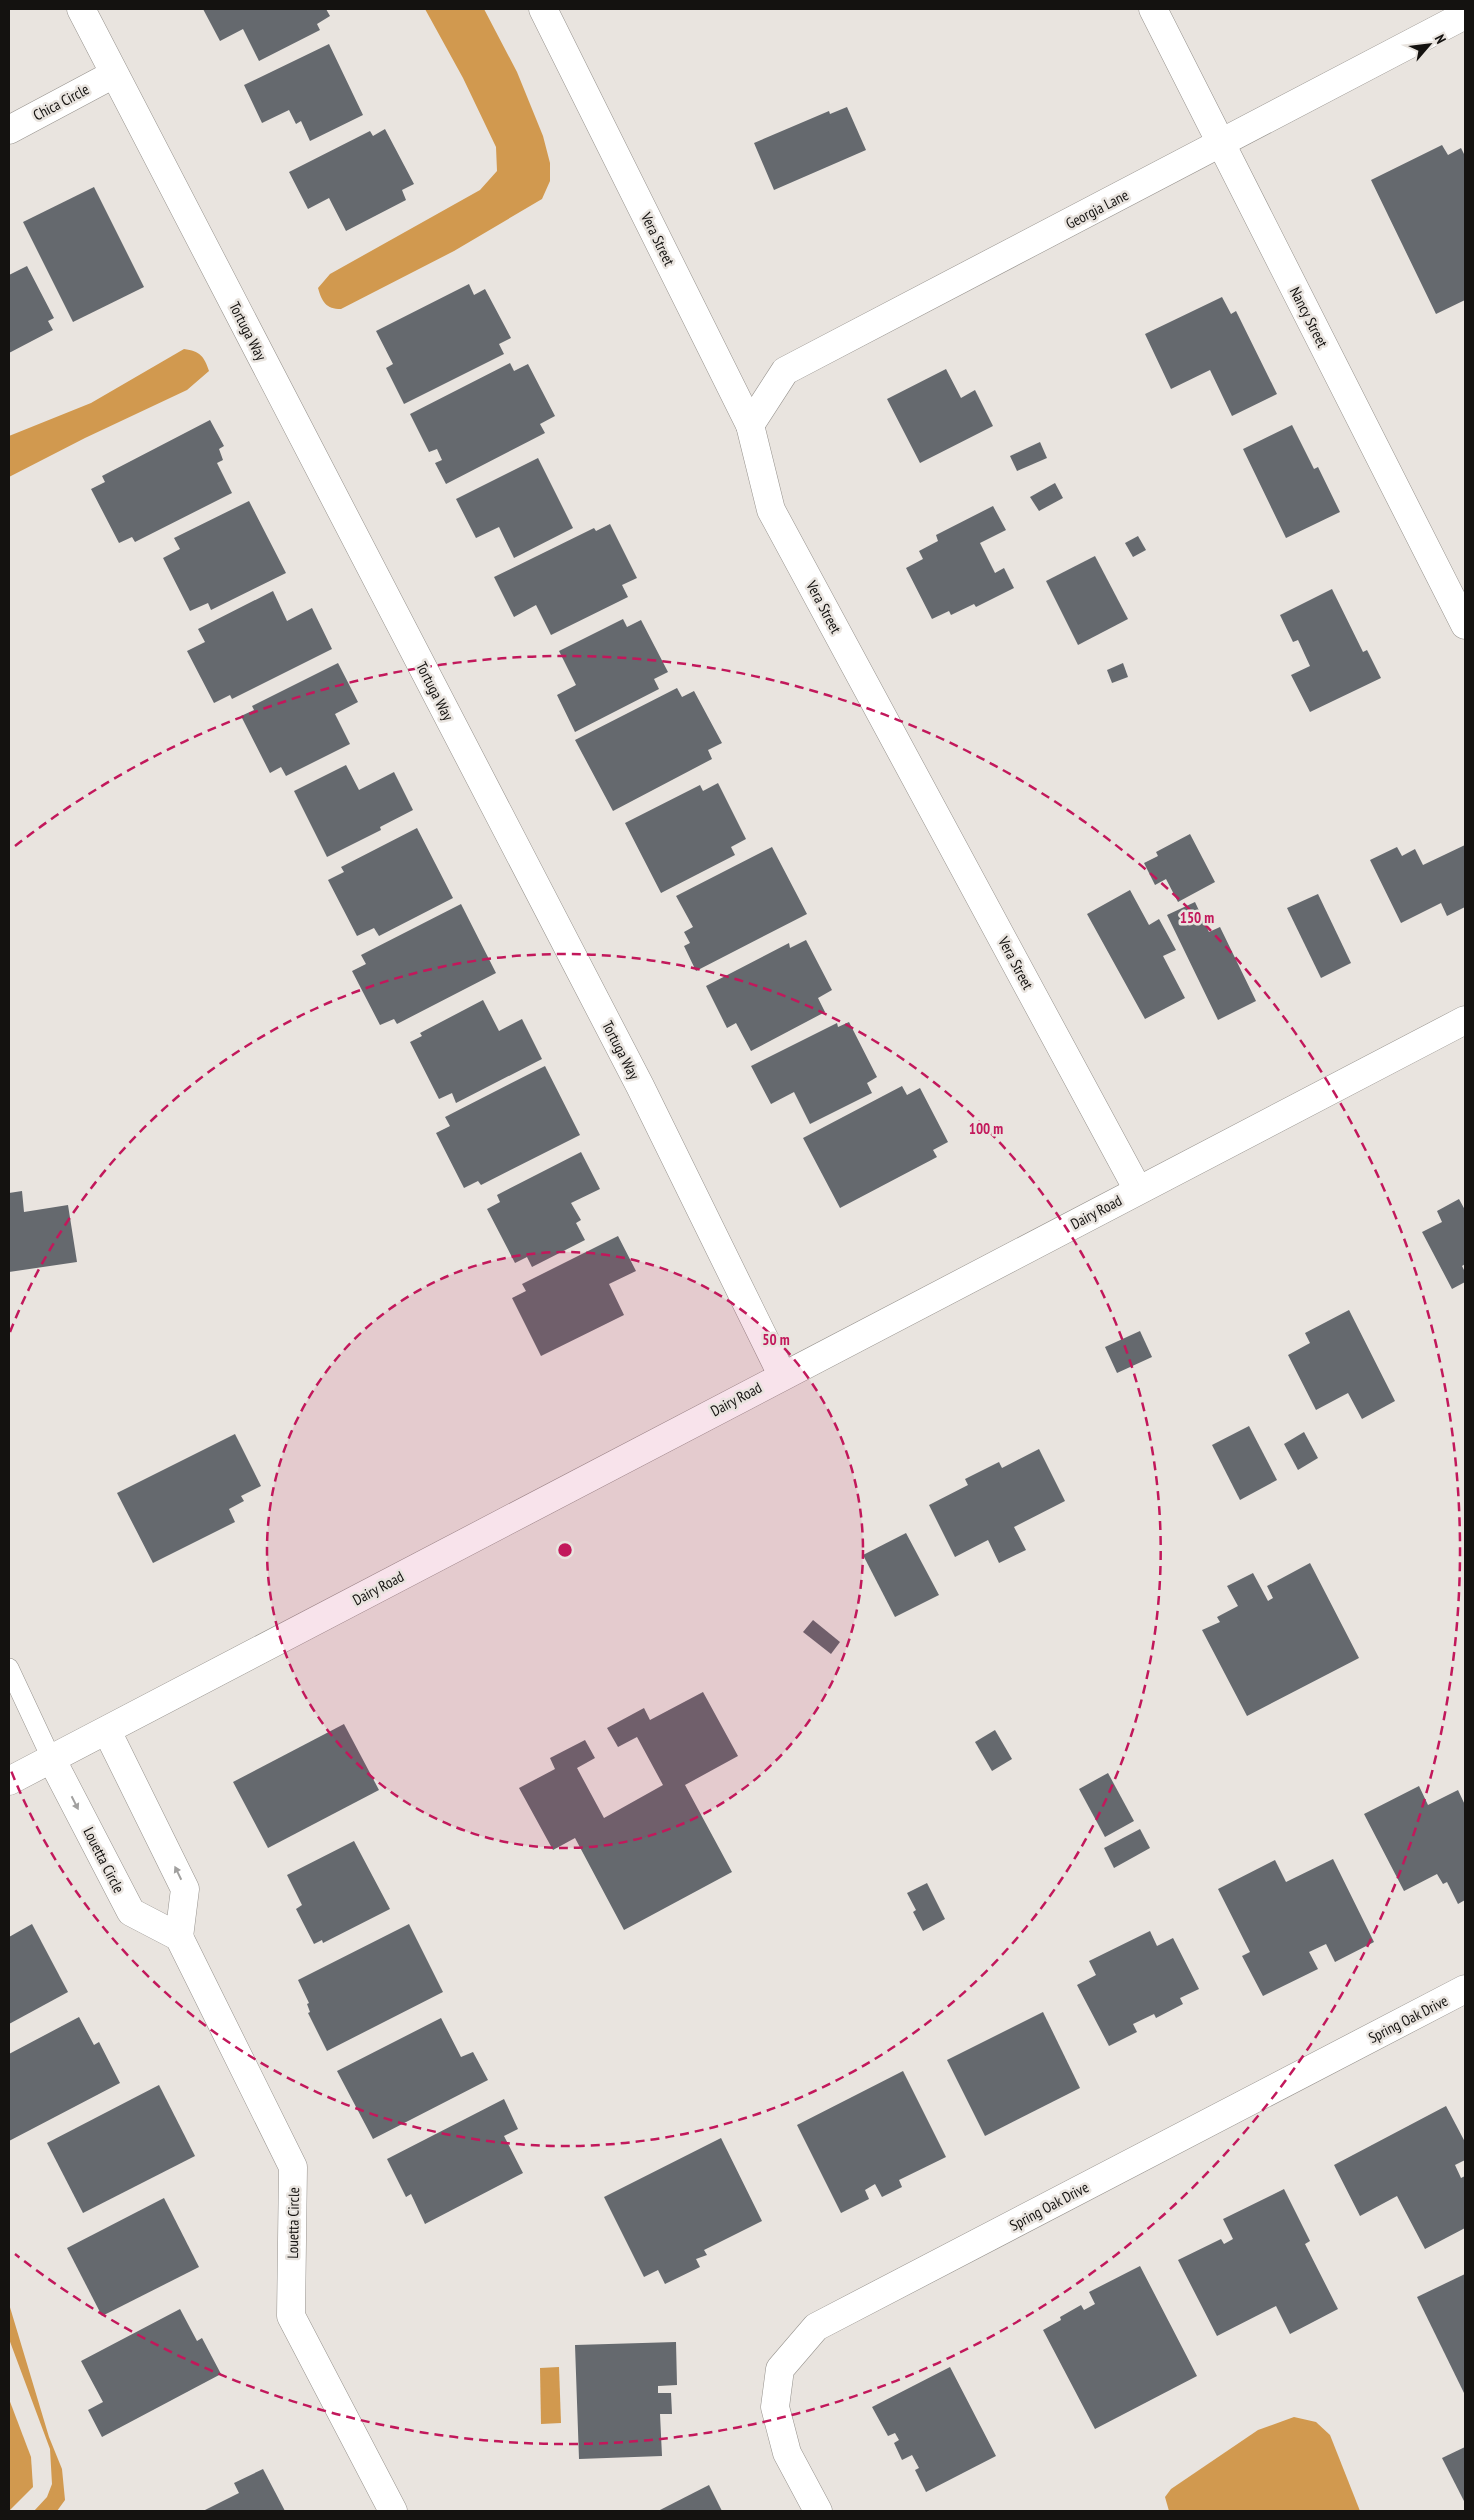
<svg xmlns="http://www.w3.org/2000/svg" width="1474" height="2520" viewBox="0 0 1474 2520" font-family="'PT Sans Narrow',sans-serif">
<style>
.water{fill:#d1994f}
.building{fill:#65696e}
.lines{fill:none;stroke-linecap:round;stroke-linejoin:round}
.lane-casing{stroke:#96928d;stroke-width:20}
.street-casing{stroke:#96928d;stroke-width:29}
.secondary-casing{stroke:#96928d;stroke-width:29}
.lane{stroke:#fff;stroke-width:19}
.street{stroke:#fff;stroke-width:28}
.secondary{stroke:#fff;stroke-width:28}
.oneway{fill:#a1a09f}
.ring{fill:none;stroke:#c2185b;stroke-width:2.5;stroke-dasharray:9 6}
.labels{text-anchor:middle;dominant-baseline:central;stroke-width:5;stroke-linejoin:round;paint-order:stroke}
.street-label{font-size:15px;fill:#141210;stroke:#e9e4df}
.centre{fill:#c2185b;stroke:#e9e4df;stroke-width:2.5}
.ring-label{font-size:15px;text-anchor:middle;font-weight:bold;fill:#c2185b;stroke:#e9e4df;stroke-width:5;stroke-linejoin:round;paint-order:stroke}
</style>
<rect width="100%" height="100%" fill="#e9e4df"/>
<g class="water">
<path d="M425,9H484L517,72L543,136L550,163V181L542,199L454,251L341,309C326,309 322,302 318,288L330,274L480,190L497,171L496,147L463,78Z"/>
<path d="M184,349C200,351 204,356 209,371L187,390L85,438L9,477V436L91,403Z"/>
<polygon points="9,2304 49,2437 62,2469 65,2500 57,2511 34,2511 47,2497 52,2484 50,2449 9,2339"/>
<polygon points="559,2367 561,2423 541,2424 540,2368"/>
<polygon points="9,2399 31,2457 33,2487 9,2511"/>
<polygon points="1294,2417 1316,2422 1330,2435 1360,2511 1169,2511 1165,2497 1171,2489 1258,2430"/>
</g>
<g class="building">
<polygon points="203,9 326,9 330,16 317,24 320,30 259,61 243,29 220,41"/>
<polygon points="329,44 363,115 310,141 301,121 296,124 289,110 262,123 244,85"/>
<polygon points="847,107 866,150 774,190 754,143 829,111 830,114"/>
<polygon points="385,129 414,184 402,190 406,200 346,231 329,198 308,209 289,172 370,131 373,136"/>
<polygon points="1442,145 1448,155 1461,148 1465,156 1465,300 1436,314 1371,180"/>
<polygon points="94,187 144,287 73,322 23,222"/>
<polygon points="27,266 54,318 48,321 53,330 9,353 9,275"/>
<polygon points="469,284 474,295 485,289 511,338 499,344 504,354 404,404 386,368 393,364 376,331"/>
<polygon points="1222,297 1231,314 1236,311 1277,394 1232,416 1210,370 1171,389 1145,334"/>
<polygon points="510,363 514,371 528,364 555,416 540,424 545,433 446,484 435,463 442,460 437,449 429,452 410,414"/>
<polygon points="946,369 961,398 975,390 993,426 920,463 887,399"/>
<polygon points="210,420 224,446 219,449 223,460 217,463 232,493 135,542 132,537 119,543 91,489 105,482 102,476"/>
<polygon points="1292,425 1314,469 1318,467 1340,512 1286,538 1243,449"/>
<polygon points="1040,442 1047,458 1017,471 1010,456"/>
<polygon points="538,458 573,528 514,558 499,527 476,538 456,499"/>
<polygon points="1055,483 1063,498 1039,511 1030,497"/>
<polygon points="249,501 286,573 211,610 208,603 190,611 163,558 180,549 174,538"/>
<polygon points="993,506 1006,530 980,543 995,573 1004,568 1014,588 976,607 974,604 951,615 949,611 932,619 906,568 923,559 919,551 938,541 936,535"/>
<polygon points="610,524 637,578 622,585 628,597 551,635 536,605 514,617 494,577 594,528 596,531"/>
<polygon points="1138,536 1146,550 1133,557 1125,543"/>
<polygon points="1095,556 1128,619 1078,645 1046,581"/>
<polygon points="1332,589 1363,652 1367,650 1381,678 1310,712 1291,675 1310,666 1298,640 1293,642 1280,615"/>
<polygon points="273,591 287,621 312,608 332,649 232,699 230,695 214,703 187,651 205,642 198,629"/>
<polygon points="623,619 627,627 641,620 668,672 654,679 659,689 575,732 557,695 576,685 559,651"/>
<polygon points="338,663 358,702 335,714 350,744 286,776 281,767 270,773 241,716 254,710 252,706"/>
<polygon points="1123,663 1128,677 1112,683 1107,670"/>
<polygon points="677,688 682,697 694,691 722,743 708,750 712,759 613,811 575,740"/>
<polygon points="346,765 359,790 394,772 413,810 380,827 381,830 327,857 294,791"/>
<polygon points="718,783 746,839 731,847 735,855 661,893 625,823 700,785 703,791"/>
<polygon points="417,828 453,898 379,936 374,928 357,936 328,880 344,872 341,867"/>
<polygon points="1190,834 1215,882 1178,902 1166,879 1155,885 1144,863 1158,856 1156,852"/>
<polygon points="1465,845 1465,907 1447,916 1441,903 1401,923 1370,860 1397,847 1402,856 1415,849 1423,865"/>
<polygon points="772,847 807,914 696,971 684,946 690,943 684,932 693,927 676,896"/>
<polygon points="1130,890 1149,925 1159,919 1176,950 1163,956 1185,998 1145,1019 1087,914"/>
<polygon points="1318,894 1351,963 1321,978 1287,908"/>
<polygon points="1195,902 1209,932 1220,927 1256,1001 1218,1020 1167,915"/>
<polygon points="461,904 496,973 397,1024 394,1019 380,1025 352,971 366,964 361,955"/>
<polygon points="806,940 832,990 818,998 825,1012 751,1051 736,1023 727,1028 706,986 789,943 790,948"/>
<polygon points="483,1000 499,1031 522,1019 542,1059 456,1103 452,1093 439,1099 410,1042 422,1036 420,1033"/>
<polygon points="849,1022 877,1077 867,1083 872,1093 810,1124 794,1092 771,1104 751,1066 837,1023 838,1027"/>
<polygon points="545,1066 580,1135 481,1185 478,1181 464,1188 436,1133 450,1126 445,1117"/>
<polygon points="902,1086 907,1095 920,1088 948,1142 933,1150 937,1157 840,1208 803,1138"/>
<polygon points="581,1152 600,1189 571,1203 581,1220 576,1223 585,1240 532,1267 527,1257 515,1263 487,1209 500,1202 497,1195"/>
<polygon points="22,1191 24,1212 68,1205 77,1262 9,1272 9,1193"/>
<polygon points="1459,1199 1465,1210 1465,1264 1462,1266 1465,1272 1465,1282 1452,1289 1422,1232 1442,1222 1437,1211"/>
<polygon points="618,1236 636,1271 609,1284 624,1315 541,1356 512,1298 526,1291 522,1284"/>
<polygon points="1349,1310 1395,1401 1362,1419 1348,1393 1316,1410 1288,1355 1310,1343 1305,1333"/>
<polygon points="1140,1331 1152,1357 1117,1373 1105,1347"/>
<polygon points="1249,1426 1277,1480 1240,1500 1212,1445"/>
<polygon points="1304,1432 1318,1458 1298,1470 1284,1444"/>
<polygon points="235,1434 261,1486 241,1496 244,1501 229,1509 235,1522 153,1563 117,1493"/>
<polygon points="1039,1449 1065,1501 1014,1527 1026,1550 999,1563 988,1540 955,1557 929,1505 968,1485 965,1479 999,1462 1002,1468"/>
<polygon points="906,1533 939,1595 895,1617 863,1555"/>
<polygon points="1310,1563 1359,1658 1247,1716 1202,1630 1220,1622 1217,1617 1238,1606 1227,1586 1253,1573 1268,1601 1273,1598 1267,1586"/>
<polygon points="813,1620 840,1642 831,1654 803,1632"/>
<polygon points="703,1692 738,1756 685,1785 732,1872 624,1930 575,1838 553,1850 519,1788 555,1769 550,1758 585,1740 595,1758 577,1768 604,1818 663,1785 637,1737 618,1747 607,1728 644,1708 650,1720"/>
<polygon points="344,1724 379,1790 268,1848 233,1782"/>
<polygon points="995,1730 1012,1759 992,1771 975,1742"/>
<polygon points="1108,1773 1134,1821 1105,1837 1079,1789"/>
<polygon points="1419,1786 1428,1805 1458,1790 1465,1805 1465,1900 1458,1904 1447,1882 1443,1884 1437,1874 1404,1891 1364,1814"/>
<polygon points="1140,1829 1150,1848 1114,1868 1104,1848"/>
<polygon points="354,1841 390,1909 323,1943 322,1940 314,1944 296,1909 302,1905 287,1875"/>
<polygon points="1333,1859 1374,1942 1335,1962 1326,1944 1309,1952 1318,1969 1263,1996 1242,1956 1250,1952 1218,1889 1275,1860 1286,1882"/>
<polygon points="927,1883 945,1919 923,1931 913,1912 916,1910 907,1893"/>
<polygon points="32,1924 68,1992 9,2024 9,1937"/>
<polygon points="409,1924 443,1992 327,2051 308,2013 310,2012 307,2004 309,2003 298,1980"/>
<polygon points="1150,1931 1157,1946 1173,1938 1199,1989 1180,1998 1183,2004 1156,2018 1154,2014 1133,2024 1137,2032 1109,2046 1077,1985 1096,1975 1089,1961"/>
<polygon points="1043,2012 1080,2088 985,2136 947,2060"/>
<polygon points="79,2017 94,2045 99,2042 120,2083 9,2141 9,2054"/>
<polygon points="441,2018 461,2057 473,2052 488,2080 373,2139 337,2071"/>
<polygon points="903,2071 946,2157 899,2180 902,2187 882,2197 875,2184 865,2190 869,2199 841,2213 797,2125"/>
<polygon points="159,2085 195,2156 83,2213 47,2143"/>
<polygon points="504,2099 518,2129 504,2136 523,2173 425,2224 411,2194 406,2197 387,2159"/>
<polygon points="1446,2106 1465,2142 1465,2160 1455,2165 1461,2178 1465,2176 1465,2228 1425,2249 1397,2196 1360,2216 1334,2165"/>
<polygon points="721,2138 762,2221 704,2250 707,2255 696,2259 700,2267 665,2284 658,2270 644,2277 604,2197"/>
<polygon points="1284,2189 1310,2241 1305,2244 1338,2309 1290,2334 1276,2306 1217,2336 1178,2260 1221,2239 1224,2244 1233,2239 1223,2219"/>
<polygon points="164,2198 199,2267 102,2316 67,2248"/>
<polygon points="1140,2266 1197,2376 1095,2429 1043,2330 1061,2320 1060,2317 1081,2305 1084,2310 1095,2304 1089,2292"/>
<polygon points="1465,2274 1465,2395 1417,2297"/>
<polygon points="180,2309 197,2341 202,2338 221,2374 102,2437 88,2410 103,2402 81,2361"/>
<polygon points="676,2342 677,2385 658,2386 658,2393 671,2393 672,2414 660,2414 662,2456 579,2459 575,2345"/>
<polygon points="950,2367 996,2456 926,2492 915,2470 919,2468 912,2455 902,2460 894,2443 899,2440 895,2433 888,2436 872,2407"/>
<polygon points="1465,2447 1465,2503 1442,2458"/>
<polygon points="263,2469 285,2511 203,2511 239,2493 234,2483"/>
<polygon points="709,2485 722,2511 658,2511"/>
</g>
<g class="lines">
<g class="lane-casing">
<polyline id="lane" points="9,1668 52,1760"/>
</g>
<g class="street-casing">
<g id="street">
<polyline points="81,9 640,1086 782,1375"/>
<polyline points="543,9 750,425 771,510 1138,1190"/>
<polyline points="1153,9 1465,625"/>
<polyline points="9,130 114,74"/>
<polyline points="750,425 785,371 1465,15"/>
<polyline points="107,1731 185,1889 179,1937"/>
<polyline points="52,1760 131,1912 179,1937 293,2167 291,2316 393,2511"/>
<polyline points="818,2511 787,2453 775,2407 780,2369 816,2327 1465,1989"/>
</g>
</g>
<g class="secondary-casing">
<polyline id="secondary" points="9,1781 1465,1020"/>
</g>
<use href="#lane" class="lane"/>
<use href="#street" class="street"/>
<use href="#secondary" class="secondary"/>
</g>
<defs><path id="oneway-solid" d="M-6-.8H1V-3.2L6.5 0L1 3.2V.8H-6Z" transform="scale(1.25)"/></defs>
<g class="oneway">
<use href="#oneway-solid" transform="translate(75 1803) rotate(63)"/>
<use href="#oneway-solid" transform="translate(178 1873) rotate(-116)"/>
</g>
<circle cx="565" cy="1550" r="298" fill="#c2185b" fill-opacity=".12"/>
<g class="ring">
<circle cx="565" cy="1550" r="298"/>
<path d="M10 1332A596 596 0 1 1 10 1768"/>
<path d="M15 846A894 894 0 1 1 15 2254"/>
</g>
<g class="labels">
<g class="street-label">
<text transform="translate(61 102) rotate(-28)">Chica Circle</text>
<text transform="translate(1097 209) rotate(-27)">Georgia Lane</text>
<text transform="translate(658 239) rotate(64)">Vera Street</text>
<text transform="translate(1309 317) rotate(63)">Nancy Street</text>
<text transform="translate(248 331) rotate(63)">Tortuga Way</text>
<text transform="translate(824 607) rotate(62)">Vera Street</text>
<text transform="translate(435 691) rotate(63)">Tortuga Way</text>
<text transform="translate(1016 963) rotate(62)">Vera Street</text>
<text transform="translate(621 1050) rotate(63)">Tortuga Way</text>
<text transform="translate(1096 1212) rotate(-28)">Dairy Road</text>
<text transform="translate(736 1399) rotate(-28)">Dairy Road</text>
<text transform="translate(378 1588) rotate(-28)">Dairy Road</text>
<text transform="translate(104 1860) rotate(63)">Louetta Circle</text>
<text transform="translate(1408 2019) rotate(-27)">Spring Oak Drive</text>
<text transform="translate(1049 2206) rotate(-28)">Spring Oak Drive</text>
<text transform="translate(293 2223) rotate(-89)">Louetta Circle</text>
</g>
</g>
<circle cx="565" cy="1550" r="8" class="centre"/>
<g class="ring-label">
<text x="1197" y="923">150 m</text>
<text x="986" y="1134">100 m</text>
<text x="776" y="1345">50 m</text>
</g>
<rect width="1474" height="2520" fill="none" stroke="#141210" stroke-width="20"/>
<g transform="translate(1429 45) rotate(62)" stroke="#e9e4df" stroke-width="4" paint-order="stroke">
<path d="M0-4L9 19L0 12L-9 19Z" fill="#141210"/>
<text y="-8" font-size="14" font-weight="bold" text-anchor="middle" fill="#141210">N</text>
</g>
</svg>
